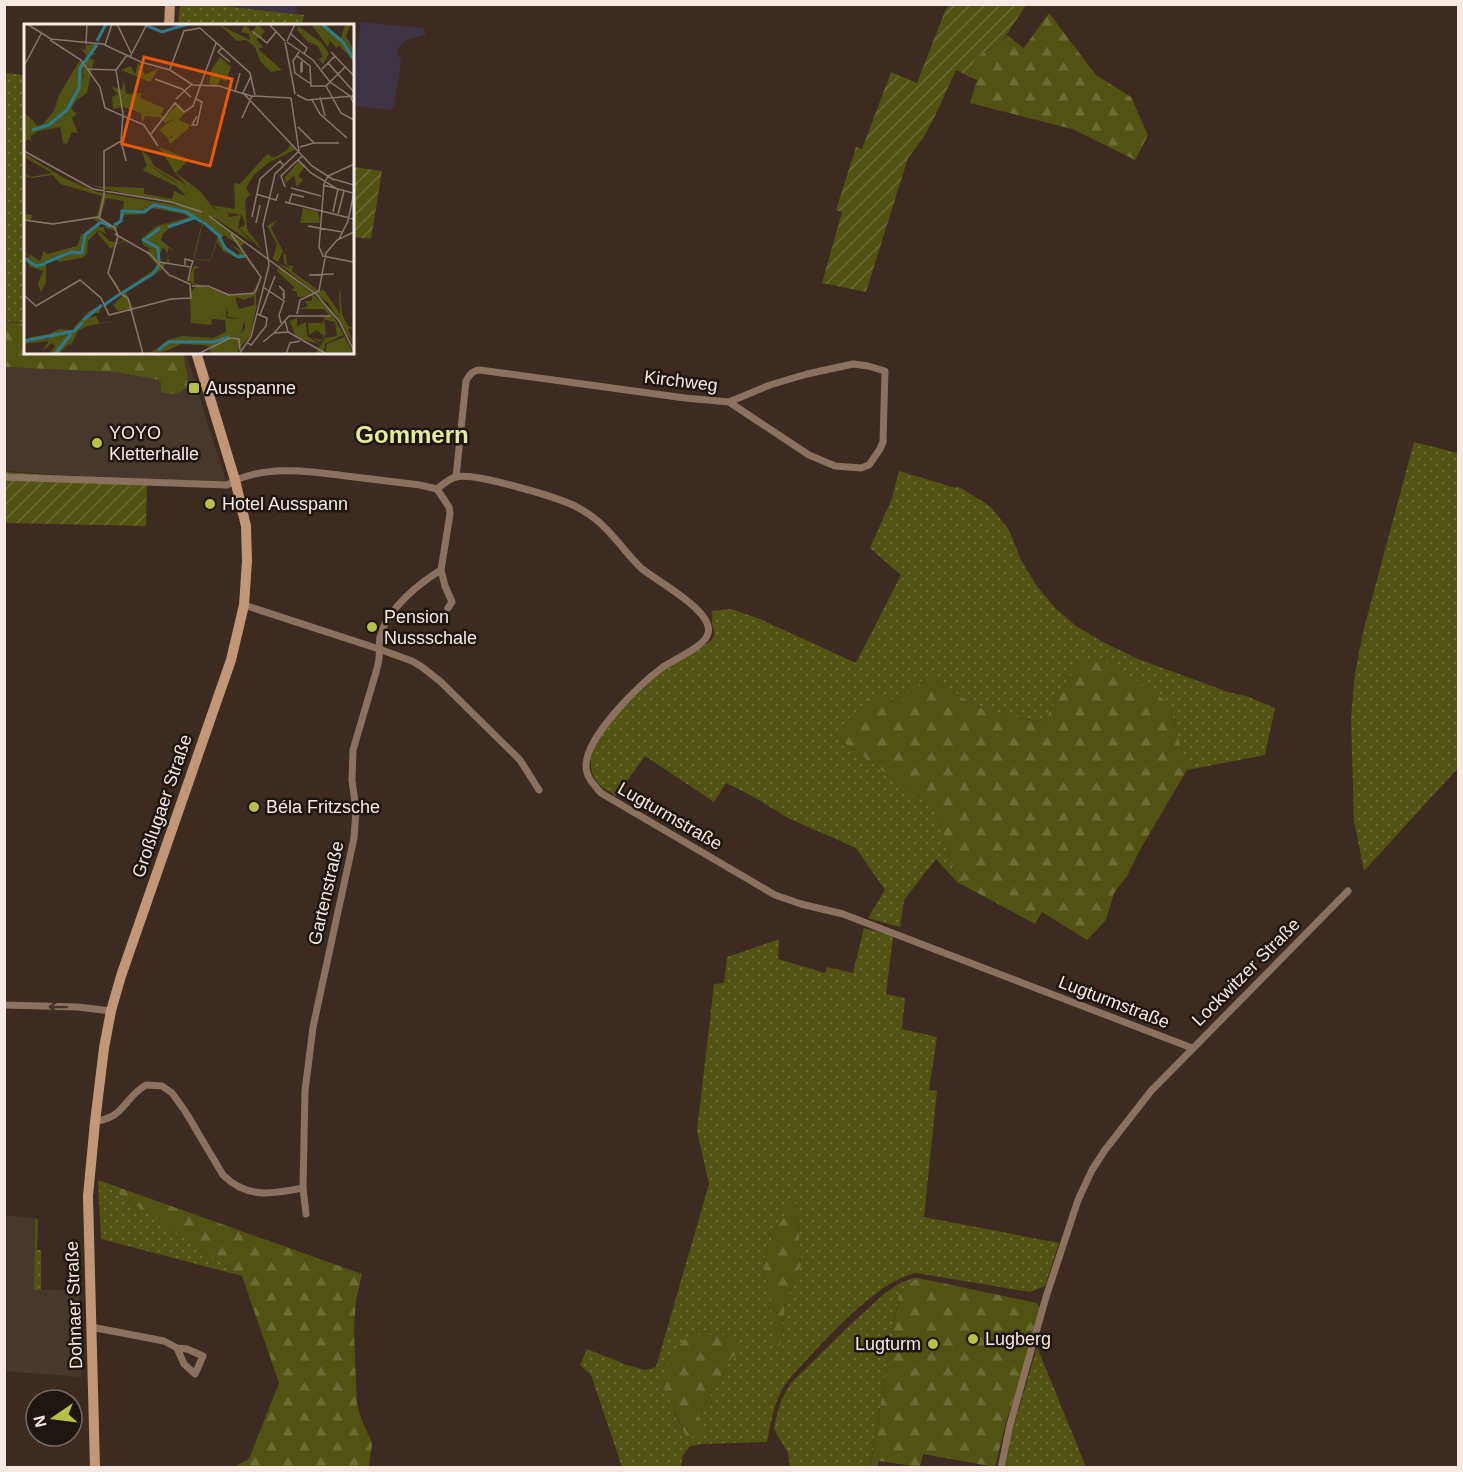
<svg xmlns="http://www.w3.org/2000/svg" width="1463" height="1472" viewBox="0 0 1463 1472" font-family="Arial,sans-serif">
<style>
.commercial{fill:#3c3343}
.industrial{fill:#46382b}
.grass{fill:url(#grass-dots);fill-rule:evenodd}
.forest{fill:url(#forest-firs)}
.garden{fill:url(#garden-furrows)}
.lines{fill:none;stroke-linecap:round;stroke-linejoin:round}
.minor{stroke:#8c725e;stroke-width:7}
.secondary{stroke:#c19777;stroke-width:10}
.oneway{stroke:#3f3228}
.poi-dot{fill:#b8c147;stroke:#1e1611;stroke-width:2}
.labels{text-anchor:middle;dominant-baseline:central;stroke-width:5;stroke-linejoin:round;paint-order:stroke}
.street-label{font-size:18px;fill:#f7eae4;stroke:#1e1611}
.poi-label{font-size:18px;fill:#f7eae4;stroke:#1e1611;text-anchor:start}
.district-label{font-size:24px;font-weight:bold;fill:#e3eb9d;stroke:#1e1611}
.inset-river{fill:none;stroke:#2c7a8b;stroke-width:3}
.inset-road{fill:none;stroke:#87776f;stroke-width:1.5}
.view{fill:#e8590c;fill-opacity:0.15;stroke:#e8590c;stroke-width:3}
.inset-edge{fill:none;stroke:#f7eae4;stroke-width:3}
</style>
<defs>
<pattern id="grass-dots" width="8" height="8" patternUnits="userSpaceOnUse" patternTransform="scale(1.5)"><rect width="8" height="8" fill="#505312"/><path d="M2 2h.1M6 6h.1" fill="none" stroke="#6a6c34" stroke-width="1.8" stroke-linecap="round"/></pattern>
<pattern id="forest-firs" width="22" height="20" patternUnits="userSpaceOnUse" patternTransform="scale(1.5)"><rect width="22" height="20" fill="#505312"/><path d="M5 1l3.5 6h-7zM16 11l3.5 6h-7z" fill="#6a6c34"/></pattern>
<pattern id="garden-furrows" width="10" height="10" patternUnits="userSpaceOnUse" patternTransform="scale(1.5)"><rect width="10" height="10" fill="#505312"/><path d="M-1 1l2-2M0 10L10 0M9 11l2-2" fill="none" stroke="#6a6c34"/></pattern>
</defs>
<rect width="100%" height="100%" fill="#3d2b21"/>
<g class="commercial">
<polygon points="215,5 297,4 297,5 296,14"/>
<polygon points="361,22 423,28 426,35 406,40 400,46 397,51 398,56 402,59 393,110 353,106 353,77"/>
</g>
<g class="industrial">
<polygon points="4,321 25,323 26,352 186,353 227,485 147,481 5,471"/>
<polygon points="4,1215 35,1218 34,1289 78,1291 81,1312 81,1377 5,1371"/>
</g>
<g class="grass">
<polygon points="180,5 215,5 304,15 302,25 178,25"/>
<polygon points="5,73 25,75 25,323 5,321"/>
<polygon points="1414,442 1458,453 1458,768 1364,871 1354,821 1351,718 1355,673 1364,628"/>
<path d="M899,471L956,488L957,486L990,506L1009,530L1021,560L1036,585L1056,609L1076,626L1101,641L1138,659L1228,692L1246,696L1275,708L1265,755L1187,770L1169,703L1079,662L1043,723L982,709L927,676L898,703L833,734L935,810L957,882L936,859L904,900L900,927L868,918L885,890L856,848L788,818L752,796L726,783L714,802L645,756L616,796C609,791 599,787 595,779C590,771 590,760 593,752C601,727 643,687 663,671C672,665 710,644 713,638C716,632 713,630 712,624C712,620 713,615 712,611L731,609L760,619L856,663L901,575L870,548L892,498Z"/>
<path d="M864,928L893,936L886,994L905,998L902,1029L937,1037L929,1090L937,1091L924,1217L1059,1243L1045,1286L1030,1292L916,1273C875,1281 818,1348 789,1379C774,1399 772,1418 767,1442L703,1444L690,1446L683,1455L681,1467H622L591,1375L580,1365L587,1349L627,1365L646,1370L656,1367L709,1184L697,1131L714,984L724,983L727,957L779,939L778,959L825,973L827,967L853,973ZM794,1201L799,1232L801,1266L790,1288L785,1307L780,1348L763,1266L769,1238L785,1216L790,1202ZM732,1357L699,1415L698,1423L702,1430L690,1438L686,1436L674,1412Z"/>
<polygon points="98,1180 242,1276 101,1239"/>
<polygon points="35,1218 38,1219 37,1250 41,1250 41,1290 34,1290"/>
<polygon points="913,1278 918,1278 911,1282 899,1294 870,1467 790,1467 788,1453 774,1429 777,1414 781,1401 786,1391 791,1383 849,1326 884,1294 898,1284"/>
<polygon points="1037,1347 1086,1467 1005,1467 1014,1425"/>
</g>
<g class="forest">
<polygon points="1049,13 1096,75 1131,97 1148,135 1135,160 1072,129 970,103 977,80 968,76 977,56 1001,43 1007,35 1024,48"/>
<path d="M5,322L25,324L26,352L183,353L188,379H187L188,386C179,395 172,395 161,392V383L159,380L116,372L5,367Z"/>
<polygon points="1079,662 1112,663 1169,703 1187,770 1141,848 1127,876 1114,893 1106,920 1087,940 1042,912 1035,924 957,882 935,810 833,734 877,691 898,703 927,676 982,709 1043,723"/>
<polygon points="98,1180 362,1274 356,1300 354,1328 355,1360 357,1404 362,1421 372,1443 369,1467 234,1467 249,1459 279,1383 242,1276"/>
<polygon points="790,1201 794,1201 799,1232 801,1266 790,1288 785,1307 780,1348 777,1347 770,1301 763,1266 769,1238 785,1216"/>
<polygon points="918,1278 1037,1303 1041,1310 1006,1423 995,1467 923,1454 920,1467 879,1461 877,1467 870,1468 899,1294 911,1282"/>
<path d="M695,1335H729L740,1346V1353L732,1357L699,1415C698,1424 703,1427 702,1434L690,1438L686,1436L660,1380L683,1340Z"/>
</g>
<g class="garden">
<polygon points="949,5 1026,5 1001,43 977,56 968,76 956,70 933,120 923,138 908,158 866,292 822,283 842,212 836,210 856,147 862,149 891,72 917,83 945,11"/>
<polygon points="353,167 382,171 371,239 353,237"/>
<polygon points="4,472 147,481 146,526 5,523"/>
</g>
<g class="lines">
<g class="minor">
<path d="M4,477L227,485C260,464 310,471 346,476C371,479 396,482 420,485L437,489C442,485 450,478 456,477C474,472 556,497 575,506C582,510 588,513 594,518C613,532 624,552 641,568C656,581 719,613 707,636C701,648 675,659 663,667C640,684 586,736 586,766C586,777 594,785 601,793L775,895L801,904L843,914L1192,1048"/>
<path d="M456,477L466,381C469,375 473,370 480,370L685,398L729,402L770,385L807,374L853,364L868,366L885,371L883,442L880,449L869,465L861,468L835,466L809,455L729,402"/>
<polyline points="437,489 449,507 450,514 441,570 445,586 452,602 448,608"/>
<polyline points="244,605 379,649 412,661 422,667 441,682 520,760 539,790"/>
<polyline points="4,1005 78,1007 111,1011"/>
<path d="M95,1122C103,1120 112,1118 118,1112C129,1102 132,1093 146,1085L162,1086L172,1093L185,1111L223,1175C247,1199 272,1194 303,1188"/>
<path d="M306,1214L303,1188L305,1091L313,1027L354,838L356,810L352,780L353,750L376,672C377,667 379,663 379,658C380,650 378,642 381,634C389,608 418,584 441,570"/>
<polyline points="91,1327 164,1341 177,1348 184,1364 195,1374 203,1356 187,1349 177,1348"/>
<polyline points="1001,1468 1010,1425 1046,1297 1078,1200 1092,1170 1105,1150 1151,1091 1348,891"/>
</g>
<g class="secondary">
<polyline points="169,26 170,4"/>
<polyline points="95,1468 88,1196 95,1122 104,1048 111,1011 121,976 231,660 244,605 247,561 246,526 235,480 196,352"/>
</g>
</g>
<defs><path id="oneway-shaft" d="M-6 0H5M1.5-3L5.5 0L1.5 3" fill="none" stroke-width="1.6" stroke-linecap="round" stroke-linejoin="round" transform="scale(1.5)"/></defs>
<use class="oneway" href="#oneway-shaft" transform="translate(58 1007) rotate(-179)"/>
<g class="poi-dot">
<rect x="188" y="382" width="12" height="12" rx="3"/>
<circle cx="97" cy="443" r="6"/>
<circle cx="210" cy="504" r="6"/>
<circle cx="372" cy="627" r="6"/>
<circle cx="254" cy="807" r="6"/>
<circle cx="973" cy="1339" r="6"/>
<circle cx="933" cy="1344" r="6"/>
</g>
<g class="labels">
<g class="street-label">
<text transform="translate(681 381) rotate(7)">Kirchweg</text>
<text transform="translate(162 806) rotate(-71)">Großlugaer Straße</text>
<text transform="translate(670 816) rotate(30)">Lugturmstraße</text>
<text transform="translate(326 893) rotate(-77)">Gartenstraße</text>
<text transform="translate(1246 972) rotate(-45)">Lockwitzer Straße</text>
<text transform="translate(1114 1002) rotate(21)">Lugturmstraße</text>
<text transform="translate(74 1305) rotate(-92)">Dohnaer Straße</text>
</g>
<g class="poi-label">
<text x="206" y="388">Ausspanne</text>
<text x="109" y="433">YOYO<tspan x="109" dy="21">Kletterhalle</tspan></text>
<text x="222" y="504">Hotel Ausspann</text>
<text x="384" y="617">Pension<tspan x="384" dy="21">Nussschale</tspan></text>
<text x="266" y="807">Béla Fritzsche</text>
<text x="985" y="1339">Lugberg</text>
<text x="921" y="1344" text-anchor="end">Lugturm</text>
</g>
<g class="district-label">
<text x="412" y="434">Gommern</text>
</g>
</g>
<g transform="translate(24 24)">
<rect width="330" height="330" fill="#3d2b21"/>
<path d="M221,0L228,9L233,0L241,7L237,12L243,18L236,13L232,15L239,23L234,25L258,46L247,48L236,37L231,23L222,16L213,17L196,1L226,16L225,10L217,8ZM294,0L317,14L321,0H327L322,12L330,26V37ZM75,19L69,29L72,30L64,33L70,36L63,69L50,78L60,53L58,44L62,45V31L56,24L61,26L62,21ZM196,33L207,43L202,57L196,55L194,61H185L187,46ZM100,57L102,70L118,69L116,74L140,84L137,91L141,94L154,79L161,88L155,96L166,101L164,105L146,120L144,114H148L151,94L141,99L136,93L121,92L118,100L117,89L99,83L89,85L88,73L94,70L87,63L98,65ZM0,88L14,102L6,105L5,115L0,118ZM135,123L160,133L163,138L152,149L176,167L189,184L205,190L204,193L217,191L214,204L229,219L186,191L221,219L217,222L200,211L196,217L213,232L216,228L207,221L217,226L226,237L231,248L222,234H213L199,227L193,218L186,237L169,235L178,199L159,190L123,183L112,188L99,185L100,177L82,174L75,198L69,195L22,200L0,196L2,190L9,191L6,197L31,199L73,192L78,172L36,160L29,151L8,154L3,153L0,149L7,153L28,149L0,133V129L40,154L73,168L170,184L68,162L120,164V170L148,175L150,167L161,172L163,169L151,157L125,141L126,134L130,142L162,161L152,150ZM179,199L194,212L186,236L170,235ZM75,206L85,217L96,219L99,216L123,228L125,224L133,226L132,240L121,227L101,217L97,219L92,220L88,239L84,249L92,258L97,268L134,243L130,248H134L138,227L136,238L143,239L144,230L145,239L151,240L141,239L139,245L165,260L167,268L173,261L169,260L164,256L170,242L176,243L170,246V259L205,270H227L238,253L229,270H232V283L231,289L223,305L215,320L214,324L215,318L231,288L230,272L220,276L212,273V279L202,283V294L216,295L220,299L221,293L217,310L202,308L201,296L188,295L187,301L167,299L165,261L138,245L102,268L109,284L94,287L89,281L99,271L84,249L91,221L87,225L74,210ZM259,229L262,231L263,241L269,242L268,247L295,267L300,266L316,290L315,270L316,264L318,290L324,302L330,304L324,305L330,321L305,280L254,239L267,245L260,239ZM255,242L305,284L330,330L301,329L303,320L320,313L319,311L301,320L300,328L291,330L301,314L313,312L311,298L299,295L305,291L300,285H275L284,282L281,277H288V272L273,273V268L267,266L271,264L253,247ZM78,281L75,289H68L60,296L72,292L75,299L95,296L63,302L54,307L47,321L44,320L47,317L34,316L44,310L27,318L20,316L35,309L18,313L36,305L52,307L60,298L49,306L51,302L65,287Z" fill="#505312" fill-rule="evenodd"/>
<path d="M56,36L66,43L58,45L60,62L47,85L53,90L48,94L54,109L48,108L43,120L39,119L36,103L15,107L6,112L8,118L4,114L6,105L19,100L30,87L35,71ZM114,38L121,51L136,43L126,58L97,46L107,42L111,51ZM151,94V111L144,114L135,106ZM257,112L272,125L244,139L230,151L222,164L226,170L221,177L223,205L239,227L215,204L221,201L218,191L198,188L186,181L211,185L210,159L216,160L243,130L250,134L263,126L266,121ZM117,125L126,134V142L157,162L162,161V172L152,162L118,146L123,142ZM122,183L124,188L120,190L101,191L91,207L79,203L82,210L75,206L64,217L63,230L58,234L34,238L32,234L22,238V258L17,268L14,260L19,247L7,243L0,235L6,232L0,227L16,237L20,227L23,230L53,222L57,211L76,197L72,195L78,197L75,203H87L97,195L99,185L114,188ZM169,192L178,198L170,194L152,198L139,210L137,216L150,227L144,224V230L139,223L135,233L138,244L132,250L133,226L120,222L117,215L133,202ZM253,196L247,204L259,227L254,238L249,235L253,220L243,202ZM211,273L215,285L233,280L226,313L214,325L215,330H188L186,322L157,319L144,321L145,326L123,330L158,312L187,315L202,308L217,310L221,304V293L220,299L216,295L201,292L204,290L202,283L212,279ZM71,287L66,295L52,307L46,309L29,310L21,315V316L26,317L27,318L44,310L34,316H48L35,330H25L31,322L28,319L18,327L25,317L0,320V316L7,313L50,306ZM300,295L302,311L296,318L287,314L297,316L300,312L293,306L285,311L284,299H298Z" fill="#505312"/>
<path d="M274,138L282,141L274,152L279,156L273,163L270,152L261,159V153ZM202,308L217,310L213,330H188L183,321L157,320L145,326L133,325L143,316L158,312L191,314Z" fill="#505312"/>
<path d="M287,0H294L315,21L313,24L306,17L304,23ZM274,2L298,19L305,30L299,40L294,35L299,33L294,22L284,18L273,6ZM279,184L294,187L296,199H276ZM273,294V302L282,298L283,312L297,321L272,313L266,297Z" fill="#505312"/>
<path class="inset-river" d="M119,0L138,8L164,0M298,0L319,18L330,36M73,17L82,0M8,106L25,101L43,86L55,64L56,44L73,21M179,198L197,213M90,201L97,197L98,187L120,188L130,181L162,188L178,198M144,203L170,194M195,212L201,224L214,233L221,232M0,234L12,242L21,240M135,237L134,224L120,216L136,204M21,239L47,228L58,229L61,211L77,198L87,203M98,269L129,250L135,241M80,281L96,270M59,296L78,281M0,317L50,307L59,298M134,326L145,318H190L205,313M31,330L47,310"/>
<path class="inset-road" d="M3,0L27,15L79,20L117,38L146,46L169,61L195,62L220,70L288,142L310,156M93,0L107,29M245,0L261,17M176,4L226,49L231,71M228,7L243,19L252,8M267,10L283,24L280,30M26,16L57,36L76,63L81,84L120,101L134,122M263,17L271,0M261,18L271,70M263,18L289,36L306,58L326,72L330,80M62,20L63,0M81,21L88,0M198,24L194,28L206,38M275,28L269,37L271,49L287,60M307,28L329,51M273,32L286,42L287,62H302M106,33L123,0M278,38V47L277,48V39ZM304,39L330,68M0,42L17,10M63,45L92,46M146,45L160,7L176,4M298,45L311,32M92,46L103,31M227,52L219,69L227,72M131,55L158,65L167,73M302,62L317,89L330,96M302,62L321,43M211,67L216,49M273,71L283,76L330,72M296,73L301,92M267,74L275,127M152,75L168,60M172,75L178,78L173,101H168L173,92M288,76L296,90L323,114M218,94L228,72L267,74M274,103L290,119M127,110L151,79L160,88L169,82L192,19M97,117L102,137M276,123L290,119H315M0,127L69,165L147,178L178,188M274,136L287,149L315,166M309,155L330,161M299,161L329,169M261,163L257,152L278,132M267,164L297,172M232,170L252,176L254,170M261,178L330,195M265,179L268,170L280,173M309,188L314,165M314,190L320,167M185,192L293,271L315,297L330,327M228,193L236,155L256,137L259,141M75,194L80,172V127L97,117L99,90L92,46M0,196L29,200L74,193L91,204L94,212L84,249L97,270L104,274L119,330M232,199L236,181M284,202L318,208M207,210L237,253L231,269M315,215L324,197L330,168M135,238L167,243L164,257M329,238L299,232L295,223L300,160L304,152L330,140M161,241V235L169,237L167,243M285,251L310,250M168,262H184L205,271L231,269M255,262L260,267V275L259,269M239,263L260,277L255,291L257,299M0,271L12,282L56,256L77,274L85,291L147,275L167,274L166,260L145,251L126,230L91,210M273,290L276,276L295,267L302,229L313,216L330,208M236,291L251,252M261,297L264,308L301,329M250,309L265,292H306M239,318L250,309L264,308M224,319L227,321L242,302L243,294L233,290M174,330L206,314L215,315L216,326M215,330L227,313L245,241L239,201L251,150L275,127M262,330L266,319L276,317"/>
<path class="view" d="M120,33L208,55L186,142L98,120Z"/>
<rect width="330" height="330" class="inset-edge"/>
</g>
<rect width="1463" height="1472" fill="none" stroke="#f7eae4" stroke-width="12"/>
<g transform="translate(54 1418) rotate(256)"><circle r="28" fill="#1e1611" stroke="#756b65" stroke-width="1.5"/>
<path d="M0-4.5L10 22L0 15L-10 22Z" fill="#b8c147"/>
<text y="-9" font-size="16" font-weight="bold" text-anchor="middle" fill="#f7eae4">N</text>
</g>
</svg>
